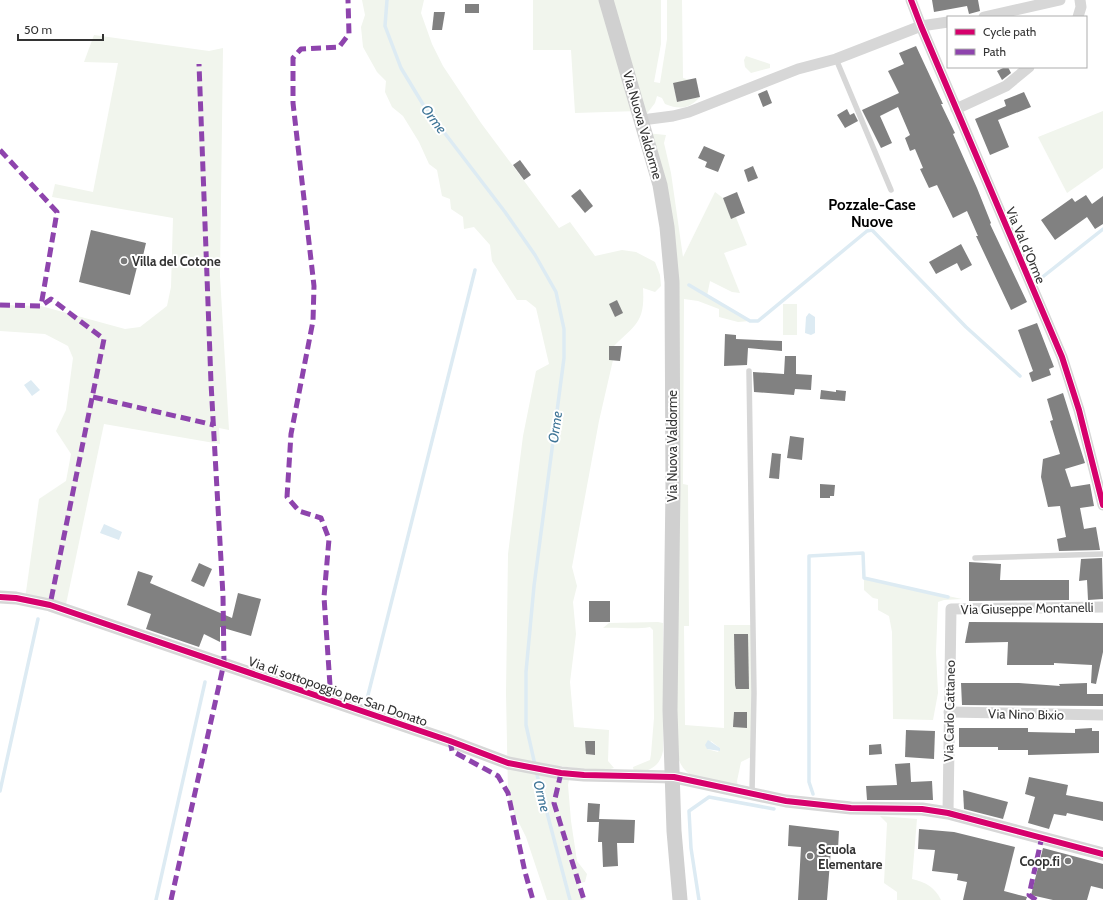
<svg xmlns="http://www.w3.org/2000/svg" width="1103" height="900" viewBox="0 0 1103 900" font-family="Cabin,sans-serif">
<style>
.green{fill:#f1f5ed;fill-rule:evenodd}
.water{fill:#ddebf3}
.lines{fill:none;stroke-linecap:round;stroke-linejoin:round}
.stream{stroke:#ddebf3;stroke-width:3.5}
.building{fill:#818181}
.service{stroke:#d7d7d7;stroke-width:5.5}
.minor{stroke:#d7d7d7;stroke-width:11}
.tertiary{stroke:#d7d7d7;stroke-width:13}
.secondary{stroke:#d0d0d0;stroke-width:15}
.quiet{stroke:#8e44ad;stroke-width:5;stroke-dasharray:10 5;stroke-linecap:butt}
.cycleway-casing{stroke:#fff;stroke-width:8}
.cycleway{stroke:#d6006c;stroke-width:6}
.poi-dot{fill:#7a7a7a;stroke:#fff;stroke-width:1.5}
.labels{text-anchor:middle;dominant-baseline:central;stroke-width:4;stroke-linejoin:round;paint-order:stroke}
.street-label{font-size:13px;fill:#333;stroke:#fff}
.poi-label{font-size:13px;font-weight:bold;fill:#333;stroke:#fff;text-anchor:start}
.water-label{font-size:14px;font-style:italic;fill:#3f7597;stroke:#fff}
.quarter-label{font-size:15px;font-weight:bold;fill:#000;stroke:#fff}
</style>
<rect width="100%" height="100%" fill="#fff"/>
<g class="green">
<path d="M362,0H424L421,13L432,44L443,66L481,123L559,228L570,222L595,256L622,250L636,252L655,262L660,275L661,286L655,292L643,288C645,321 637,324 614,346H609V360H613L599,421L572,567L577,586L573,602L576,634L570,682L574,727L609,730L608,761L614,768L603,771L558,766L570,774L568,785L571,821L577,861L587,874L585,882L579,883L584,900H547L526,837L512,809L508,793L506,693L508,554L523,436L536,371L549,364L536,308L526,300H517L492,261L490,245L474,227L464,229L463,217L451,209L450,199L442,196L437,170L429,164L419,142L403,116L392,107L385,92L386,81L377,72L363,47L361,27L365,15ZM585,741H595V755L587,754Z"/>
<path d="M533,0H661V44L654,82L660,83L667,39V0H682L683,78L690,80L673,84L677,102L700,97C689,109 680,110 665,104L662,98L657,96L655,103L642,120L639,111L575,113L571,50H533Z"/>
<polygon points="94,35 209,51 223,48 220,276 229,430 219,428 220,444 104,424 65,609 25,599 39,499 66,481 71,454 56,431 66,410 73,358 68,346 45,334 0,331 0,305 41,306 125,329 140,327 167,306 171,287 173,218 52,197 55,184 93,192 118,63 84,62"/>
<polygon points="746,56 770,64 770,68 751,73 745,67 744,60"/>
<polygon points="1103,111 1103,168 1067,193 1038,137"/>
<path d="M646,133L666,135L664,143L671,173L683,257L715,192L723,198L729,212L733,210L747,245L724,253L740,293L732,292L710,281L707,296L750,321L738,322L719,317V309L698,301L684,299L683,484L688,485L689,626H684L685,725L724,728V625H753V756L741,762L737,781L739,790C725,786 694,781 685,770C675,759 674,739 670,726L672,282ZM711,741L720,748L718,752L707,749Z"/>
<rect x="783" y="304" width="14" height="31"/>
<polygon points="864,578 962,599 944,600 938,602 936,652 938,693 933,720 893,719 892,632 889,616 878,610 878,599 873,598 864,590"/>
<path d="M658,622L663,623V751C660,766 650,772 634,772L633,767L650,760L651,754L654,718L653,630L650,627C634,630 620,627 603,628L609,623Z"/>
<path d="M880,816L917,819L912,879C925,882 935,887 941,900H897V892L884,883L887,823Z"/>
</g>
<g class="water">
<polygon points="809,313 815,317 815,333 811,335 805,333 806,317"/>
<polygon points="31,380 40,390 32,396 24,385"/>
<polygon points="104,524 122,532 119,540 100,533"/>
<polygon points="708,740 720,748 720,751 707,749 705,745"/>
</g>
<g class="lines">
<g class="stream">
<polyline points="387,0 385,26 401,68 424,106 505,212 535,255 556,292 564,329 564,358 534,586 526,672 526,725 535,765"/>
<polyline points="1040,279 1103,229"/>
<polyline points="689,285 750,321 758,321 867,231 872,230 966,327 1020,376"/>
<polyline points="366,703 475,270"/>
<polyline points="536,771 570,900"/>
<polyline points="0,791 38,619"/>
<polyline points="813,794 809,782 809,556 863,553 864,578 948,597"/>
<polyline points="156,900 205,682"/>
<polyline points="699,900 691,848 689,811 709,797 774,809"/>
</g>
</g>
<g class="building">
<polygon points="932,0 978,0 980,11 969,14 967,6 934,12"/>
<rect x="465" y="4" width="14" height="9"/>
<polygon points="434,12 445,12 442,30 432,30"/>
<polygon points="916,46 943,104 941,104 955,133 953,134 977,188 991,223 990,224 1027,302 1011,310 976,236 978,236 967,211 953,218 937,185 929,188 920,169 923,168 915,149 910,151 905,138 910,135 898,107 880,116 892,143 881,148 862,110 899,93 888,71 904,64 899,53"/>
<polygon points="1005,67 1008,67 1011,73 1002,80 997,71"/>
<polygon points="696,78 700,97 677,102 673,83"/>
<polygon points="767,90 772,103 763,107 758,94"/>
<polygon points="1024,92 1031,107 998,120 1009,147 990,155 975,119 1006,106 1004,100"/>
<polygon points="847,109 850,115 854,113 858,121 845,128 837,115"/>
<polygon points="704,146 725,155 718,172 705,167 707,162 698,158"/>
<polygon points="520,160 531,175 524,180 513,165"/>
<polygon points="753,166 758,178 748,182 744,170"/>
<polygon points="580,189 593,206 585,213 571,196"/>
<polygon points="737,192 745,213 731,219 723,198"/>
<polygon points="1086,195 1092,204 1103,196 1103,224 1095,229 1087,217 1055,240 1041,220 1072,198 1075,202"/>
<polygon points="91,230 146,243 142,260 139,259 130,295 79,282"/>
<polygon points="961,244 972,265 961,271 957,263 936,274 929,262"/>
<polygon points="617,300 623,313 615,317 609,304"/>
<polygon points="1037,323 1054,367 1049,369 1051,375 1032,382 1029,373 1033,371 1018,330"/>
<polygon points="725,334 736,335 736,339 782,341 782,351 748,348 747,365 724,366"/>
<polygon points="609,346 622,346 620,361 609,360"/>
<polygon points="785,356 796,356 796,374 812,375 811,390 795,389 794,395 754,392 753,372 784,374"/>
<polygon points="821,390 836,392 836,390 846,391 845,401 820,399"/>
<polygon points="1063,393 1085,463 1065,469 1071,487 1090,484 1094,506 1080,508 1084,529 1096,527 1100,550 1059,551 1057,539 1066,537 1060,506 1048,507 1041,477 1043,459 1060,454 1050,421 1053,420 1047,399"/>
<polygon points="790,436 804,438 802,460 787,458"/>
<polygon points="772,453 781,454 779,479 769,478"/>
<polygon points="820,484 835,485 834,496 830,496 830,498 820,498"/>
<polygon points="1102,558 1103,599 1088,600 1087,580 1079,581 1081,559"/>
<polygon points="969,562 1001,564 1000,580 1069,580 1069,600 969,601"/>
<polygon points="199,563 212,569 204,587 191,581"/>
<polygon points="138,571 153,576 150,583 232,618 238,593 261,599 251,636 220,627 220,642 204,634 199,647 146,629 151,614 127,605"/>
<rect x="589" y="601" width="21" height="21"/>
<polygon points="969,622 1103,623 1103,652 1096,684 1091,683 1092,665 1054,663 1054,665 1007,665 1008,642 965,643"/>
<polygon points="734,634 748,634 749,689 736,689 735,685"/>
<polygon points="961,683 1019,683 1060,686 1059,684 1087,683 1087,694 1103,694 1103,706 962,705"/>
<polygon points="734,712 747,712 747,728 733,727"/>
<polygon points="959,728 1028,728 1028,732 1075,733 1075,729 1092,728 1092,731 1099,731 1099,753 1028,755 1028,750 998,750 998,747 959,747"/>
<polygon points="906,730 935,731 934,759 905,757"/>
<polygon points="585,741 595,741 595,755 586,754"/>
<polygon points="881,744 882,754 869,755 869,745"/>
<polygon points="910,763 911,782 932,781 933,800 867,800 866,786 897,785 895,764"/>
<polygon points="1029,777 1068,785 1066,795 1103,802 1103,821 1067,813 1066,816 1054,814 1049,829 1028,823 1035,797 1025,794"/>
<polygon points="963,790 1008,802 1003,819 964,809"/>
<polygon points="588,803 600,804 599,819 635,820 634,843 617,843 618,866 603,867 602,842 598,842 599,822 587,822"/>
<polygon points="789,825 839,831 838,849 831,849 827,900 798,900 801,847 788,846"/>
<polygon points="919,829 954,832 1015,847 1004,891 1027,897 1026,900 963,900 967,882 957,880 958,874 932,871 935,850 918,849"/>
<polygon points="1043,848 1103,864 1103,889 1091,886 1087,900 1053,900 1031,895"/>
</g>
<g class="lines">
<g class="service">
<polyline points="836,59 891,190"/>
<polyline points="749,371 754,693 752,793"/>
<polyline points="975,558 1103,554"/>
</g>
<g class="minor">
<polyline points="911,0 921,26 1062,357 1079,410 1103,505"/>
<polyline points="984,17 1060,0"/>
<polyline points="1078,17 1081,7 1080,0"/>
<polyline points="956,109 1006,86 1029,67"/>
<polyline points="642,120 673,116 689,112 798,69 836,59 921,26 948,22"/>
<polyline points="949,712 1103,715"/>
<polyline points="948,813 951,609 1103,607"/>
</g>
<polyline class="tertiary" points="0,597 16,598 50,605 450,741 508,763 561,773 584,775 674,777 786,801 851,808 922,809 948,813 1103,854"/>
<polyline class="secondary" points="606,0 660,185 667,227 672,282 673,488 670,710 674,831 680,900"/>
<g class="quiet">
<polyline points="0,150 57,212 41,306"/>
<polyline points="0,305 41,306 51,299 104,339 50,605"/>
<polyline points="93,397 214,425"/>
<polyline points="331,700 324,597 329,539 321,518 299,511 287,497 291,434 313,321 314,286 293,103 293,58 301,49 339,47 349,34 348,0"/>
<polyline points="450,741 452,751 498,776 508,793 525,872 533,900"/>
<polyline points="561,773 554,803 584,900"/>
<polyline points="171,900 224,663 223,596 211,383 199,64"/>
<polyline points="1036,900 1029,895 1041,841"/>
</g>
<g class="cycleway-casing">
<g id="cycleway">
<polyline points="911,0 921,26 1062,357 1079,410 1103,505"/>
<polyline points="0,597 16,598 50,605 450,741 508,763 561,773 584,775 674,777 786,801 851,808 922,809 948,813 1103,854"/>
</g>
</g>
<use href="#cycleway" class="cycleway"/>
</g>
<g class="poi-dot">
<circle cx="124" cy="261" r="4"/>
<circle cx="810" cy="856" r="4"/>
<circle cx="1068" cy="861" r="4"/>
</g>
<g class="labels">
<g class="street-label">
<text transform="translate(643 125) rotate(74)">Via Nuova Valdorme</text>
<text transform="translate(1026 245) rotate(67)">Via Val d'Orme</text>
<text transform="translate(672 446) rotate(-90)">Via Nuova Valdorme</text>
<text transform="translate(1027 608) rotate(-1)">Via Giuseppe Montanelli</text>
<text transform="translate(338 691) rotate(19)">Via di sottopoggio per San Donato</text>
<text transform="translate(949 711) rotate(-89)">Via Carlo Cattaneo</text>
<text transform="translate(1026 714) rotate(1)">Via Nino Bixio</text>
</g>
<g class="poi-label">
<text x="132" y="261">Villa del Cotone</text>
<text x="818" y="849">Scuola<tspan x="818" dy="15">Elementare</tspan></text>
<text x="1060" y="861" text-anchor="end">Coop.fi</text>
</g>
<g class="water-label">
<text transform="translate(434 119) rotate(53)">Orme</text>
<text transform="translate(555 427) rotate(-82)">Orme</text>
<text transform="translate(542 796) rotate(76)">Orme</text>
</g>
<g class="quarter-label">
<text x="872" y="205">Pozzale-Case<tspan x="872" dy="17">Nuove</tspan></text>
</g>
</g>
<rect x="947" y="16" width="140" height="52" fill="#ffffff" stroke="#adadad"/>
<rect x="955" y="29" width="20" height="6" fill="#d6006c" stroke="#adadad"/>
<text x="983" y="36" font-size="12" fill="#333333">Cycle path</text>
<rect x="955" y="49" width="20" height="6" fill="#8e44ad" stroke="#adadad"/>
<text x="983" y="56" font-size="12" fill="#333333">Path</text>
<path d="M18 34v6h85v-6" fill="none" stroke="#333333" stroke-width="2"/>
<text x="24" y="34" font-size="12" fill="#333333" stroke="#ffffff" stroke-width="3" paint-order="stroke">50 m</text>
</svg>
